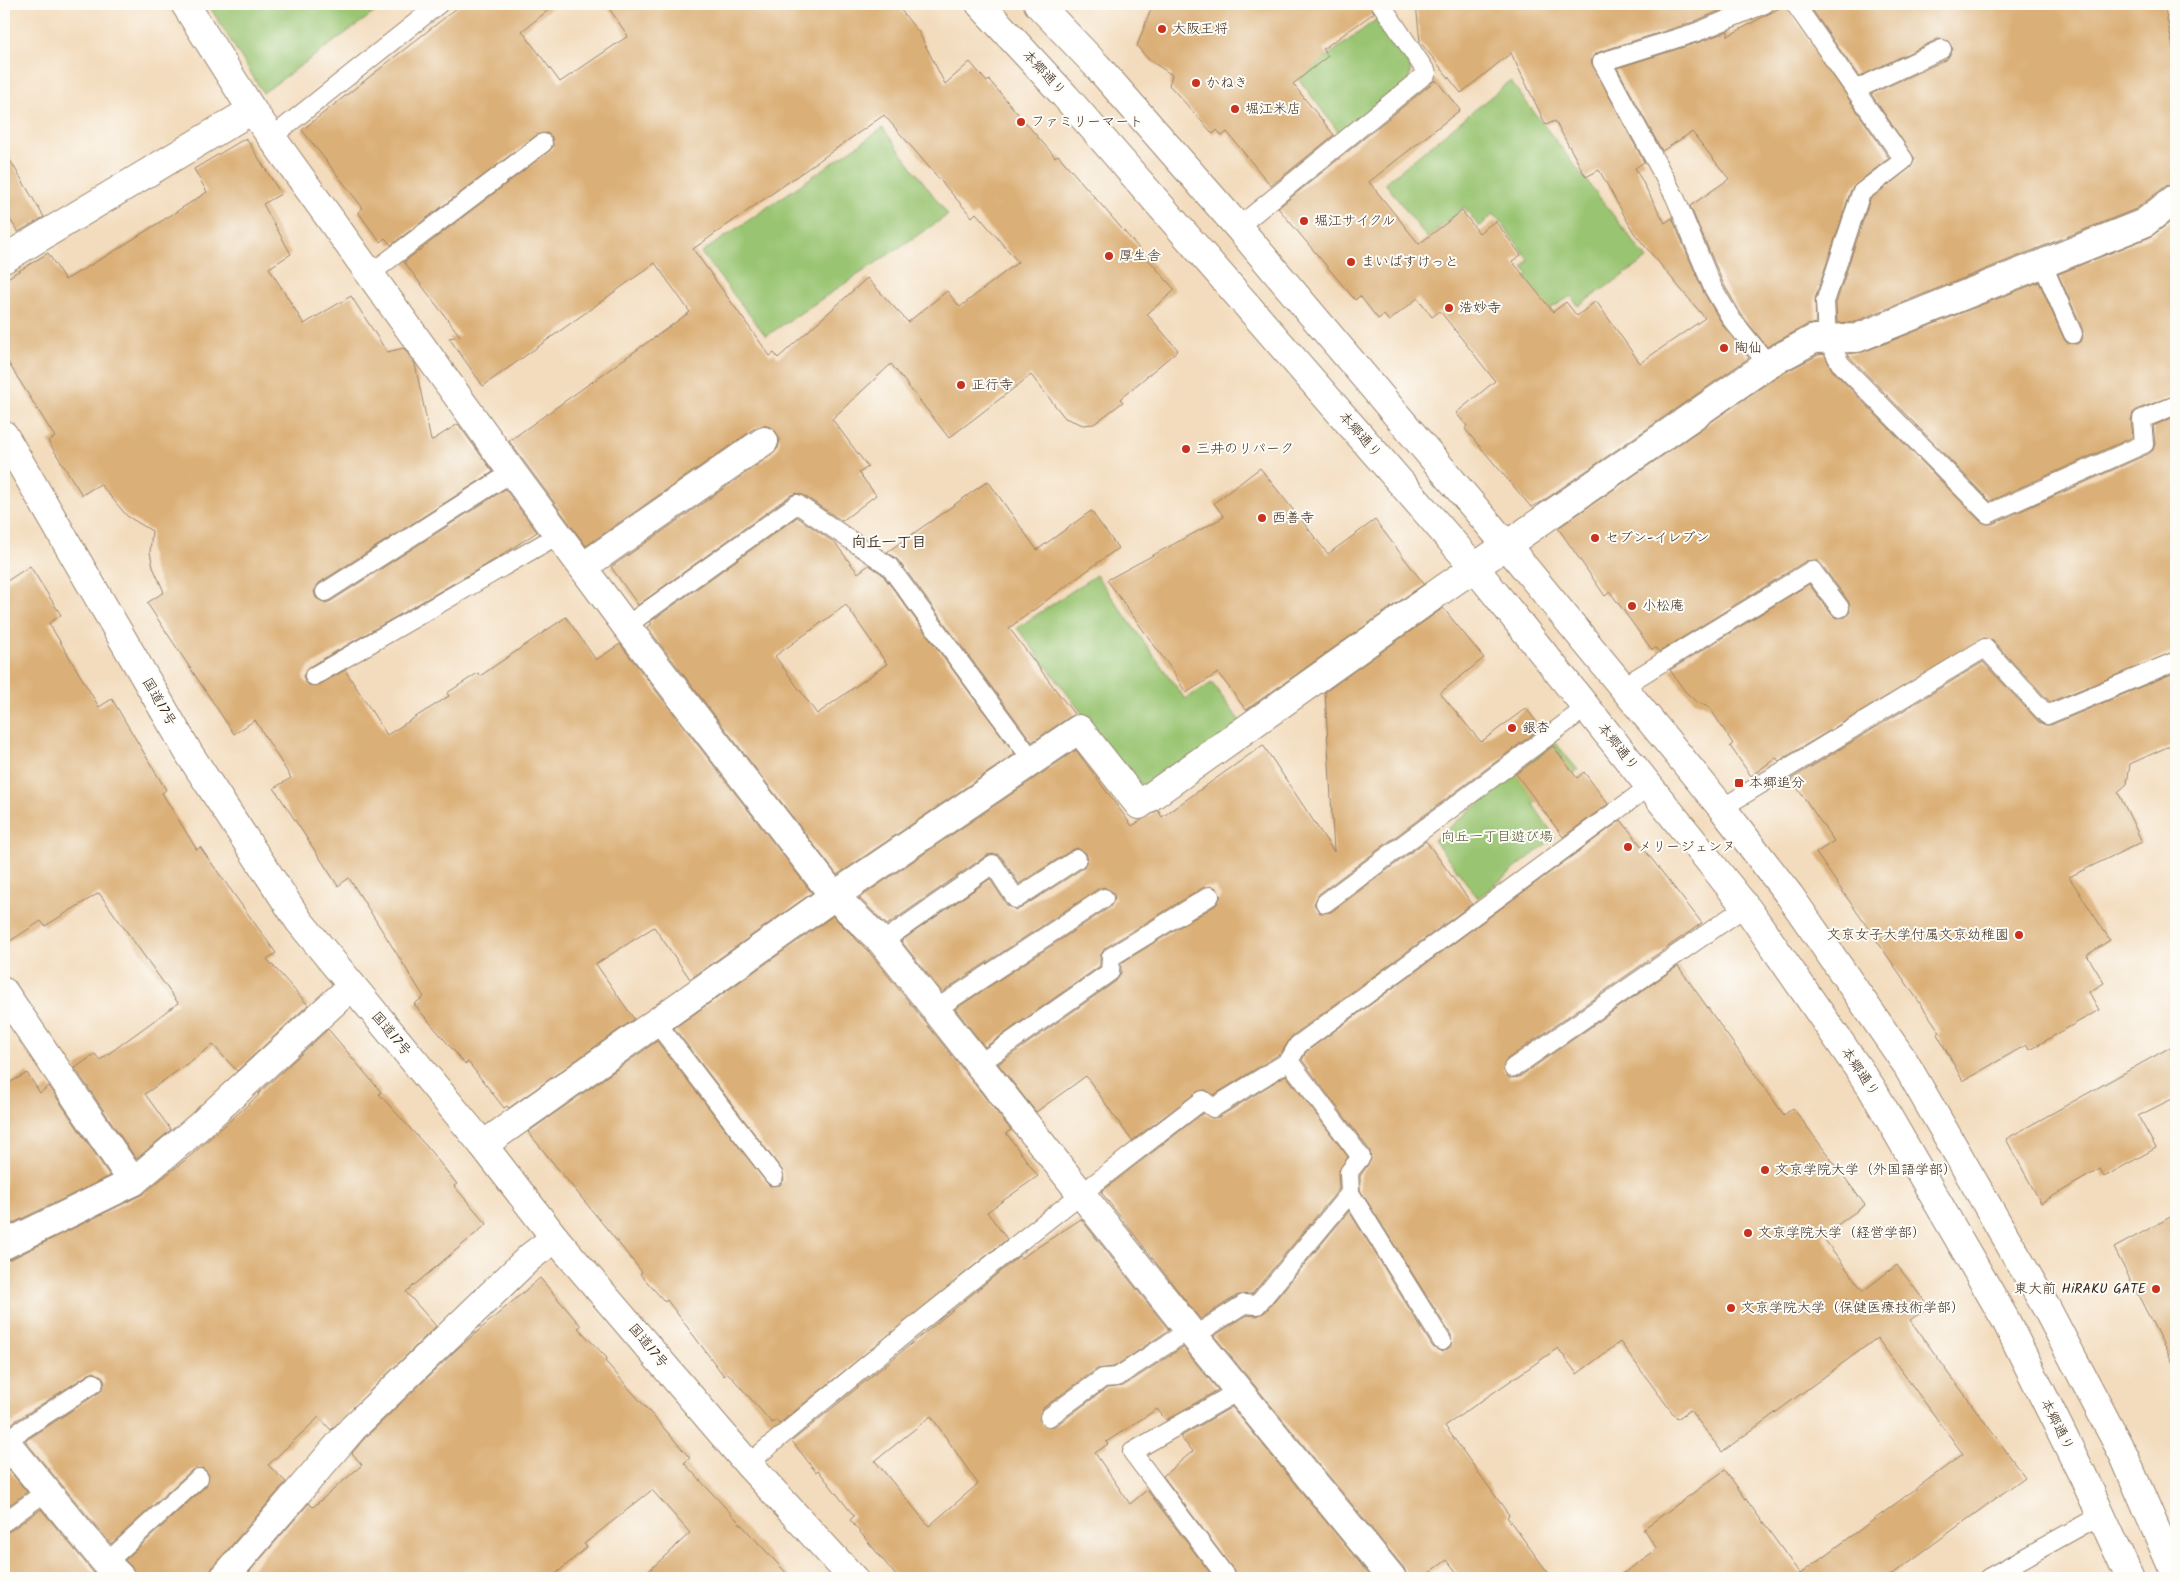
<svg xmlns="http://www.w3.org/2000/svg" width="2180" height="1582" viewBox="0 0 2180 1582" font-family="Kalam,'Klee One',sans-serif">
<style>
.green{fill:#99c471;stroke:#6a7748}
.building{fill:#dbb078;fill-rule:evenodd}
.lines{fill:none;stroke-linecap:round;stroke-linejoin:round}
.service-casing{stroke:#97836e;stroke-width:20}
.minor-casing{stroke:#97836e;stroke-width:30}
.secondary-casing{stroke:#97836e;stroke-width:30}
.trunk-casing{stroke:#97836e;stroke-width:30}
.service{stroke:#fff;stroke-width:18}
.minor{stroke:#fff;stroke-width:28}
.secondary{stroke:#fff;stroke-width:28}
.trunk{stroke:#fff;stroke-width:28}
.poi-dot{fill:#c8321e;stroke:#fdfcf7;stroke-width:2}
.labels{text-anchor:middle;dominant-baseline:central;stroke-width:4;stroke-linejoin:round;paint-order:stroke}
.poi-label{font-size:14px;fill:#3b2a1e;stroke:#fdfcf7;text-anchor:start}
.street-label{font-size:14px;fill:#3b2a1e;stroke:#fdfcf7}
.park-label{font-size:14px;fill:#575837;stroke:#fdfcf7}
.neighbourhood-label{font-size:15px;font-weight:bold;fill:#3b2a1e;stroke:#fdfcf7}
</style>
<rect width="100%" height="100%" fill="#fdfcf7"/>
<filter id="ink" filterUnits="userSpaceOnUse"><feTurbulence type="fractalNoise" baseFrequency=".02" numOctaves="2"/><feDisplacementMap in="SourceGraphic" scale="10" xChannelSelector="R" yChannelSelector="G"/><feConvolveMatrix kernelMatrix="1 2 1 2 8 2 1 2 1" color-interpolation-filters="sRGB"/></filter>
<filter id="wash" filterUnits="userSpaceOnUse"><feTurbulence type="fractalNoise" baseFrequency=".0096" numOctaves="4" result="noise"/><feDisplacementMap in="SourceGraphic" scale="20" xChannelSelector="R" yChannelSelector="G"/><feGaussianBlur stdDeviation="1.12" result="paint"/><feColorMatrix in="noise" values="0 0 0 0 0 0 0 0 0 0 0 0 0 0 0 0 0 1.4 0 .05"/><feComposite in="paint" operator="in"/></filter>
<g filter="url(#wash)">
<rect width="100%" height="100%" fill="#f3dcbd"/>
<g class="green">
<polygon points="208,4 386,4 263,93"/>
<polygon points="1381,16 1412,61 1408,85 1340,134 1298,78"/>
<polygon points="1510,81 1647,259 1578,306 1571,296 1547,311 1523,280 1528,274 1523,267 1529,260 1494,214 1479,227 1464,207 1427,238 1385,183"/>
<polygon points="883,128 948,215 766,336 701,253"/>
<polygon points="1096,575 1185,699 1212,683 1242,724 1143,793 1017,628"/>
<polygon points="1555,742 1578,770 1533,804 1555,837 1478,898 1434,840"/>
</g>
<g id="blocks">
<g class="building">
<path d="M462,4H556L522,31L560,82L628,36L606,4H896L919,33L945,84L970,62L987,82L989,80L1055,157L1058,155L1175,290L1147,314L1178,350L1120,399L1123,402L1094,424L1083,425L1065,418L1031,375L949,438L891,364L832,419L868,467L859,473L876,495L842,521L803,495L797,493L791,495L638,605L611,567L773,454L778,448L780,440L776,432L770,427L763,425L755,428L586,546L509,441L690,312L655,263L483,386L449,338L460,336L404,262L549,151L553,147L552,137L547,133L537,135L391,245L385,238L380,242L358,212L363,208L302,130ZM884,115L972,217L976,213L1018,262L960,307L947,291L908,322L867,278L778,358L774,353L770,356L693,249Z"/>
<polygon points="1153,4 1371,4 1374,13 1323,49 1328,56 1293,84 1334,135 1271,186 1227,132 1222,136 1217,130 1213,134 1169,85 1172,75 1148,59 1137,46"/>
<polygon points="1416,4 1724,4 1724,9 1693,22 1599,52 1593,56 1591,62 1644,162 1635,168 1665,223 1672,218 1704,293 1724,327 1749,358 1540,503 1531,507 1465,429 1467,426 1456,413 1495,381 1440,311 1432,317 1418,298 1389,321 1384,315 1378,319 1360,296 1355,300 1278,208 1436,80 1460,110 1369,182 1419,244 1462,211 1479,233 1495,221 1521,255 1512,261 1553,312 1566,302 1577,316 1596,301 1640,363 1705,318 1634,233 1599,170 1586,177 1555,121 1546,125 1511,53 1461,93 1420,42"/>
<polygon points="1808,4 2164,4 2176,63 2176,183 2166,186 2136,209 1854,322 1837,323 1836,303 1870,199 1910,168 1915,159 1871,94 1947,59 1953,49 1948,41 1938,39 1859,77"/>
<polygon points="1785,5 1889,158 1855,185 1851,190 1815,299 1816,323 1807,325 1767,347 1741,314 1723,283 1690,206 1729,179 1692,132 1662,151 1617,68 1700,42 1728,31 1728,36"/>
<polygon points="246,138 281,194 263,204 291,254 269,268 304,324 351,296 387,352 404,348 415,364 431,441 458,424 493,472 319,583 314,592 316,598 325,603 331,601 505,489 537,532 496,559 309,667 303,676 305,682 309,685 319,685 345,670 387,735 449,696 447,693 478,673 480,676 566,617 596,660 620,644 812,893 690,979 654,927 596,964 634,1019 509,1108 507,1106 504,1108 468,1062 465,1064 414,1004 424,997 349,878 338,886 274,788 291,778 255,720 234,734 147,603 164,592 153,567 150,552 152,531 127,516 100,484 82,495 48,441 55,437 4,356 4,280 48,253 65,280 113,252 207,192 194,169"/>
<polygon points="4,150 44,217 18,232 4,210"/>
<polygon points="2176,218 2176,395 2138,409 2133,413 2131,420 2133,437 1990,501 1847,354 1863,352 2039,282 2064,339 2067,343 2077,344 2082,340 2083,330 2058,274 2150,237"/>
<polygon points="1824,354 1832,370 1980,521 1987,524 1992,524 2148,454 2153,450 2155,444 2153,426 2176,416 2176,651 2050,702 1993,641 1984,638 1779,761 1776,758 1751,776 1730,746 1733,744 1710,708 1695,701 1684,690 1670,670 1809,584 1832,615 1836,618 1846,617 1850,612 1849,602 1821,564 1816,560 1806,561 1659,652 1656,648 1652,650 1610,592 1605,596 1558,528 1776,377 1818,355"/>
<polygon points="1260,468 1328,554 1375,520 1424,584 1246,710 1218,673 1186,693 1172,670 1107,580 1224,517 1214,503"/>
<polygon points="988,481 1037,550 1091,511 1118,548 1009,628 1074,714 1032,742 898,560 887,552"/>
<path d="M797,517L835,543L858,573L869,565L882,574L1015,754L837,875L647,627L652,624L650,622ZM846,605L887,664L817,714L775,656Z"/>
<polygon points="30,566 61,615 49,623 99,707 112,699 166,790 162,793 197,850 200,847 276,953 267,959 308,1005 237,1071 213,1045 145,1094 171,1130 136,1159 75,1068 95,1054 100,1060 178,1003 99,893 45,926 41,921 4,945 4,583"/>
<polygon points="1443,608 1484,658 1440,693 1481,742 1526,708 1541,728 1319,894 1314,904 1320,913 1331,912 1426,841 1472,904 1292,1036 1281,1053 1214,1095 1205,1090 1197,1092 1132,1141 1086,1076 1036,1112 998,1064 1116,981 1121,973 1121,963 1216,905 1221,896 1215,887 1204,887 1105,948 1100,956 1100,966 985,1047 955,1009 1110,907 1115,898 1113,892 1104,887 1098,889 942,992 901,941 990,879 1007,905 1016,910 1021,908 1083,868 1088,859 1086,853 1077,848 1072,850 1019,884 1002,858 997,854 987,855 887,925 859,898 1076,750 1132,826 1158,810 1162,817 1263,745 1334,852 1325,692"/>
<polygon points="1983,662 2039,722 2045,725 2051,725 2176,672 2176,743 2130,764 2127,784 2118,792 2142,842 2069,877 2110,940 2087,955 2104,983 2089,992 2099,1010 2029,1050 2026,1045 1963,1081 1937,1034 1940,1032 1816,853 1834,841 1791,779"/>
<polygon points="1553,746 1577,778 1584,772 1608,804 1563,837 1516,774"/>
<polygon points="1621,820 1702,923 1507,1059 1503,1069 1509,1078 1519,1077 1678,966 1784,1115 1793,1108 1865,1205 1822,1236 1863,1291 1897,1265 1929,1307 1910,1320 2025,1477 1887,1578 1617,1578 1657,1549 1643,1529 1725,1470 1800,1574 1963,1454 1877,1338 1722,1452 1690,1410 1677,1419 1620,1342 1577,1374 1558,1348 1445,1426 1509,1515 1507,1517 1552,1578 1461,1578 1447,1560 1422,1578 1407,1578 1404,1568 1214,1336 1247,1315 1257,1316 1265,1312 1349,1211 1433,1347 1442,1352 1451,1346 1451,1335 1360,1190 1360,1176 1371,1160 1370,1151 1302,1060 1306,1052"/>
<polygon points="833,916 870,953 1011,1130 1006,1133 1038,1176 987,1212 1007,1239 779,1424 776,1420 772,1423 728,1373 724,1376 667,1300 665,1302 640,1274 642,1272 528,1132 657,1041 766,1182 770,1186 780,1185 784,1180 782,1170 674,1028"/>
<polygon points="328,1029 381,1092 379,1094 427,1147 457,1184 454,1186 487,1224 406,1292 436,1326 331,1430 319,1417 268,1465 286,1482 212,1568 209,1578 136,1578 132,1567 125,1560 206,1486 209,1475 203,1468 192,1470 111,1544 25,1441 100,1392 105,1383 103,1377 94,1372 89,1374 9,1425 4,1425 4,1260 11,1259 143,1194 190,1156 259,1095 258,1094"/>
<polygon points="2176,1044 2176,1097 2138,1116 2156,1148 2104,1177 2100,1169 2041,1203 2006,1139"/>
<polygon points="27,1073 40,1093 49,1086 110,1176 5,1227 4,1086"/>
<polygon points="1286,1075 1348,1157 1338,1172 1339,1189 1252,1294 1238,1295 1200,1319 1101,1192 1203,1113 1212,1118 1219,1117"/>
<polygon points="2176,1214 2176,1369 2114,1248"/>
<path d="M1081,1219L1169,1330L1114,1367L1097,1369L1043,1408L1039,1419L1045,1427L1055,1426L1107,1388L1123,1386L1183,1347L1218,1390L1166,1420L1157,1409L1106,1442L1108,1444L1095,1453L1130,1504L1147,1490L1214,1578H898L850,1520L854,1516L818,1470L816,1472L792,1441L1019,1256L1021,1258ZM931,1416L978,1484L929,1526L875,1461Z"/>
<polygon points="540,1278 581,1326 578,1328 607,1358 605,1361 690,1458 684,1463 791,1578 641,1578 690,1533 652,1490 584,1544 587,1547 551,1578 244,1578 309,1503 313,1507 362,1465 352,1453 364,1439 457,1349"/>
<polygon points="1232,1407 1372,1578 1237,1578 1235,1572 1163,1476 1193,1451 1180,1437"/>
<polygon points="4,1464 27,1492 4,1509"/>
<polygon points="41,1509 94,1573 99,1578 4,1578 4,1532 10,1531"/>
</g>
</g>
</g>
<g filter="url(#ink)">
<use href="#blocks" fill-opacity="0" stroke="#97836e" stroke-width="1"/>
<g class="lines">
<g class="service-casing">
<g id="service">
<polyline points="1765,4 1697,32 1602,62 1675,197 1713,288 1732,320 1768,364"/>
<polyline points="1795,4 1904,160 1861,193 1825,302 1827,338 1840,363 1988,514 2144,444 2142,419 2176,405"/>
<polyline points="1855,90 1942,49"/>
<polyline points="272,137 439,4"/>
<polyline points="1238,227 1427,73 1381,4"/>
<polyline points="2042,263 2073,334"/>
<polyline points="370,274 543,143"/>
<polyline points="325,592 512,472"/>
<polyline points="626,626 797,504 889,566 1033,761"/>
<polyline points="314,676 558,535"/>
<polyline points="1622,687 1812,570 1840,608"/>
<polyline points="1722,808 1985,648 2047,715 2176,661"/>
<polyline points="1325,903 1587,707"/>
<polyline points="882,942 993,864 1016,899 1077,859"/>
<polyline points="936,1009 1104,898"/>
<polyline points="656,1022 774,1176"/>
<polyline points="1289,1061 1298,1045 1650,786"/>
<polyline points="979,1064 1110,972 1111,957 1210,896"/>
<polyline points="1513,1068 1745,907"/>
<polyline points="1194,1336 1244,1304 1257,1305 1350,1193"/>
<polyline points="1049,1417 1103,1378 1117,1377 1189,1330"/>
<polyline points="5,1441 94,1383"/>
<path d="M748,1464C897,1338 1048,1218 1203,1100L1213,1108L1289,1061L1361,1157L1349,1172L1350,1193L1442,1341"/>
<polyline points="4,1522 47,1491"/>
<polyline points="106,1563 199,1478"/>
<polyline points="1227,1578 1132,1452 1240,1390"/>
<polyline points="1988,1578 2101,1515"/>
</g>
</g>
<g class="minor-casing">
<g id="minor">
<polyline points="185,4 252,110"/>
<polyline points="4,259 252,110 512,472 626,626 834,896 882,942 1189,1330 1392,1578"/>
<polyline points="583,567 764,441"/>
<polyline points="4,992 133,1182"/>
<polyline points="483,1145 834,896 1079,729 1139,805 1446,587 1768,364 1814,339 1857,338 2144,223 2176,198"/>
<polyline points="4,1245 133,1182 197,1128 352,986"/>
<polyline points="4,1440 106,1563 121,1578"/>
<polyline points="224,1578 353,1428 530,1257 555,1238"/>
</g>
</g>
<g class="secondary-casing">
<g id="secondary">
<polyline points="980,4 1065,96 1475,568 1749,911 1871,1087 2005,1319 2083,1476 2130,1578"/>
<polyline points="1038,4 1097,66 1238,227 1507,546 1722,808 1790,896 1904,1061 2047,1309 2124,1456 2176,1576"/>
</g>
</g>
<g class="trunk-casing">
<polyline id="trunk" points="4,435 190,755 299,921 483,1145 555,1238 748,1464 853,1578"/>
</g>
<use href="#service" class="service"/>
<use href="#minor" class="minor"/>
<use href="#secondary" class="secondary"/>
<use href="#trunk" class="trunk"/>
</g>
</g>
<g class="poi-dot">
<circle cx="1162" cy="29" r="5"/>
<circle cx="1196" cy="83" r="5"/>
<circle cx="1235" cy="109" r="5"/>
<circle cx="1021" cy="122" r="5"/>
<circle cx="1304" cy="221" r="5"/>
<circle cx="1109" cy="256" r="5"/>
<circle cx="1351" cy="262" r="5"/>
<circle cx="1449" cy="308" r="5"/>
<circle cx="1724" cy="348" r="5"/>
<circle cx="961" cy="385" r="5"/>
<circle cx="1186" cy="449" r="5"/>
<circle cx="1262" cy="518" r="5"/>
<circle cx="1595" cy="538" r="5"/>
<circle cx="1632" cy="606" r="5"/>
<circle cx="1512" cy="728" r="5"/>
<rect x="1734" y="778" width="10" height="10" rx="2.5"/>
<circle cx="1628" cy="847" r="5"/>
<circle cx="2019" cy="935" r="5"/>
<circle cx="1765" cy="1170" r="5"/>
<circle cx="1748" cy="1233" r="5"/>
<circle cx="2156" cy="1289" r="5"/>
<circle cx="1731" cy="1308" r="5"/>
</g>
<g class="labels">
<g class="poi-label">
<text x="1172" y="29">大阪王将</text>
<text x="1206" y="83">かねき</text>
<text x="1245" y="109">堀江米店</text>
<text x="1031" y="122">ファミリーマート</text>
<text x="1314" y="221">堀江サイクル</text>
<text x="1119" y="256">厚生舎</text>
<text x="1361" y="262">まいばすけっと</text>
<text x="1459" y="308">浩妙寺</text>
<text x="1734" y="348">陶仙</text>
<text x="971" y="385">正行寺</text>
<text x="1196" y="449">三井のリパーク</text>
<text x="1272" y="518">西善寺</text>
<text x="1605" y="538">セブン-イレブン</text>
<text x="1642" y="606">小松庵</text>
<text x="1522" y="728">銀杏</text>
<text x="1749" y="783">本郷追分</text>
<text x="1638" y="847">メリージェンヌ</text>
<text x="2009" y="935" text-anchor="end">文京女子大学付属文京幼稚園</text>
<text x="1775" y="1170">文京学院大学（外国語学部）</text>
<text x="1758" y="1233">文京学院大学（経営学部）</text>
<text x="2146" y="1289" text-anchor="end">東大前 HiRAKU GATE</text>
<text x="1741" y="1308">文京学院大学（保健医療技術学部）</text>
</g>
<g class="street-label">
<text transform="translate(1044 73) rotate(47)">本郷通り</text>
<text transform="translate(1360 435) rotate(49)">本郷通り</text>
<text transform="translate(159 702) rotate(60)">国道17号</text>
<text transform="translate(1618 747) rotate(52)">本郷通り</text>
<text transform="translate(391 1034) rotate(50)">国道17号</text>
<text transform="translate(1860 1072) rotate(56)">本郷通り</text>
<text transform="translate(648 1346) rotate(50)">国道17号</text>
<text transform="translate(2057 1425) rotate(63)">本郷通り</text>
</g>
<g class="park-label">
<text x="1497" y="837">向丘一丁目遊び場</text>
</g>
<g class="neighbourhood-label">
<text x="889" y="543">向丘一丁目</text>
</g>
</g>
<rect width="2180" height="1582" fill="none" stroke="#fdfcf7" stroke-width="20"/>
</svg>
